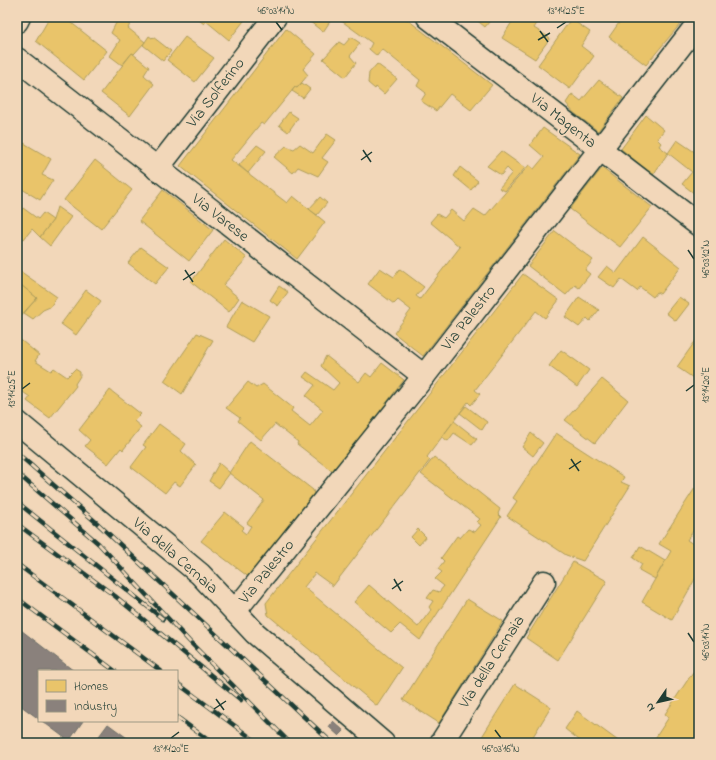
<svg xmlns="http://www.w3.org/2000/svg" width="716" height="760" viewBox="0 0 716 760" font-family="'Indie Flower',sans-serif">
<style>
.homes{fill:#e9c46a;stroke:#ac9c5a}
.industry{fill:#8a817c;stroke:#6a6d66}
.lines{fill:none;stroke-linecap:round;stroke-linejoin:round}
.minor-casing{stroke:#1f3d34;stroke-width:25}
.minor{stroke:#f2d7b9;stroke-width:22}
.rail-casing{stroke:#1f3d34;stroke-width:4.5}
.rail{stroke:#f2d7b9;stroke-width:3;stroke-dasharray:9;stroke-linecap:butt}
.ticks{fill:none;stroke:#1f3d34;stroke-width:1.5}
.labels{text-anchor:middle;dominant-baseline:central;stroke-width:4;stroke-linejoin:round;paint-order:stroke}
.street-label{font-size:16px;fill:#1f3d34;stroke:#f2d7b9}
.neatline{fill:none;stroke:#1f3d34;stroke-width:1.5}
.ticks-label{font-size:10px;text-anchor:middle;fill:#1f3d34}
</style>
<rect width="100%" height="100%" fill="#f2d7b9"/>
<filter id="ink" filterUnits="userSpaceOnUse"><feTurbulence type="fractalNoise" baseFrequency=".025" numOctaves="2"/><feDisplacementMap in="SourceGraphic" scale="8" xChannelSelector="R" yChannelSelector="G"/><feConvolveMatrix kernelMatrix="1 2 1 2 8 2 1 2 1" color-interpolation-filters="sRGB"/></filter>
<g filter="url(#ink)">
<g class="homes">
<polygon points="50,17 64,17 107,51 84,80 36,41"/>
<polygon points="116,17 134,17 128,28 145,42 134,54 132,53 122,65 110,56 120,40 111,33 118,19"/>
<polygon points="195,17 247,17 229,40 206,21 204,24"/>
<polygon points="304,17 333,17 323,32"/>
<polygon points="336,17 404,17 492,85 471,110 450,94 436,111 421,101 426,93 417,86 420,80 382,49 377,56 369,49 372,43"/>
<polygon points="473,17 493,17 485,27"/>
<polygon points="515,17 541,17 534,28 550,38 535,59 502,38"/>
<polygon points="623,17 638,17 643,22 647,17 686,17 646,65 609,37"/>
<polygon points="571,19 590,32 581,46 594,56 570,89 538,65"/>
<polygon points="286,29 316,54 303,69 308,75 297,88 295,87 264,125 261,123 231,160 287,203 293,196 325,222 297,259 180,166"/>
<polygon points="149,36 152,38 153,37 171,51 163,61 143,45"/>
<polygon points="185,37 214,58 195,82 167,60"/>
<polygon points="351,37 360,43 350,56 356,63 345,77 323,59 339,42 344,45"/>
<polygon points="132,53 149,67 144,75 154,84 130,116 101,93"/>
<polygon points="377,64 397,79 384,94 376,87 375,89 368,83 369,73"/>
<polygon points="599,80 623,98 598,131 573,112 566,103 572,94 581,101"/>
<polygon points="302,83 310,89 303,98 292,91 295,87 297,88"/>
<polygon points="289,112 298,118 288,132 279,125"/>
<polygon points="646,115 664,130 657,139 661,143 659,146 668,153 653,175 621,149"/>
<polygon points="543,128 580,154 423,356 394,333 411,310 398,300 394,304 368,284 380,268 394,277 400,269 424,287 416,296 420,299 460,247 430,222 437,214 444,218 451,210 464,221 474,209 485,216 529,165 534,169 544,157 530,145"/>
<polygon points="327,134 336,140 322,158 328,162 318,176 298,167 293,173 274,157 286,146 294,149 300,144 313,153"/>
<polygon points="17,139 51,159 42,175 53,180 40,200 17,186"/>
<polygon points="677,140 699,155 699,197 682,184 692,172 668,153"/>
<polygon points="257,145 266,151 248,173 239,165"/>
<polygon points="501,151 525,168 505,191 499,188 512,173 507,168 501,175 487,166"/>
<polygon points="95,160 132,190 101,229 64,200"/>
<polygon points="460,167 478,181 471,190 454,176"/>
<polygon points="602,168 652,207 620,247 570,209"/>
<polygon points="163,190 213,230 189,261 139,221"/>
<polygon points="320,197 327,203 317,215 309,209"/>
<polygon points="57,207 71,217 50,246 40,237 53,220"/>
<polygon points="23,208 38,219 43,213 53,220 40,237 32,229 24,239 17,237 17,215"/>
<polygon points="555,231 593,260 585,270 590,274 579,288 575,285 566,295 528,266"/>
<polygon points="643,237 681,267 660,294 657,292 653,297 640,287 637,291 621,279 614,288 598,277 607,266 616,273"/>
<polygon points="224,239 247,258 223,285 239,298 229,312 191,282"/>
<polygon points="141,247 169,267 155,284 128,263"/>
<polygon points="17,269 57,297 50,307 43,310 33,319 24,313 37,298 17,283"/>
<polygon points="523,274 559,300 545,318 536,311 529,320 475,390 480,394 471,405 468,402 427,457 430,460 333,586 315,573 304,587 402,668 377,706 268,615 266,603"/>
<polygon points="21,285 37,298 17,320 17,290"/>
<polygon points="279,286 288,292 278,306 270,300"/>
<polygon points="86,290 101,301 76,335 61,324"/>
<polygon points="579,297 599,310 590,321 587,318 579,327 565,317"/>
<polygon points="679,297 689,304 676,321 666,313"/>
<polygon points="242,300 269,316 252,342 226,327"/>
<polygon points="197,333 213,340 182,394 164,381"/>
<polygon points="699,336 699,382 677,367"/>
<polygon points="17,337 39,355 35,361 51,371 54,368 67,377 75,369 80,372 80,376 75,384 76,386 50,418 27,401 30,397 17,388"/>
<polygon points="561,350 589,370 577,387 549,366"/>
<polygon points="326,356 359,382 366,373 371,377 382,363 404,380 333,472 297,444 298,442 275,424 261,440 238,421 240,418 226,408 248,382 256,388 263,384 293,408 291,411 310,426 323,410 306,396 315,385 303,377 307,372 333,390 339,383 321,366"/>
<polygon points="602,379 628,400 595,443 565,420"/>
<polygon points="110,390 141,414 134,421 141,427 123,450 121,448 108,464 85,446 90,440 79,430"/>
<polygon points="466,406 487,422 482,430 460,413"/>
<polygon points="454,421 477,439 472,445 454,433 448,441 442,437"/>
<polygon points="159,424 186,444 181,451 196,465 180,486 174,482 165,493 131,467 146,447 143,445"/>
<polygon points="531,433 543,443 533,456 522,447"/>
<polygon points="556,433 624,477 621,482 630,486 583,561 566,555 507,516 517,501 513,498"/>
<polygon points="250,441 313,490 314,494 250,578 201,541 225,512 244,527 241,530 246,534 251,526 247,523 264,500 229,473"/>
<polygon points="434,457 500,509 498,514 501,517 420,640 400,624 391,633 354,602 369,585 418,627 431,610 429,607 433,601 427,598 433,590 439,592 444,586 435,579 442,572 438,569 444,561 441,558 457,536 460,538 468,529 475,532 481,525 477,522 480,519 421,474"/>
<polygon points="219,463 230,473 219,488 209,481"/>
<polygon points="695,488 699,491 699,522 687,540 699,548 699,572 672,620 642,602 671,551 659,544"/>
<polygon points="418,529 426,537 419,545 411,537"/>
<polygon points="640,546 665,561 655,579 639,570 642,564 633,558"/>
<polygon points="573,562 607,581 558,660 526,638"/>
<polygon points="467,599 503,621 439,723 403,700"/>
<polygon points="693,672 699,675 699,743 652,743 669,717 665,714"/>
<polygon points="515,684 551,707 529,743 478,743"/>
<polygon points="577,711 621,743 583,743 565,729"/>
</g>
<g class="industry">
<polygon points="17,627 74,671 39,671 39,719 17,703"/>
<polygon points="42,721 83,721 69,741"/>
<polygon points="333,721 344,731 339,736 329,727"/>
<polygon points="108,724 134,743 94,743"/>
</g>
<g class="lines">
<g class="minor-casing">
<g id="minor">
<polyline points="428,17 699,225"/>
<polyline points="17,21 19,17"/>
<polyline points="17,59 424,376"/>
<polyline points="157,169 275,17"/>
<polyline points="17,422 200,574 255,633 383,743"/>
<polyline points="235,611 424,376 699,22"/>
<polyline points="441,743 544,582"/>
</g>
</g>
<use href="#minor" class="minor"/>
<g class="rail-casing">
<g id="rail">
<polyline points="17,453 97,523 332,743"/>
<polyline points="17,473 99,544 189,641 290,743"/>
<polyline points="17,502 163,619"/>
<polyline points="17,524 115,596 241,700"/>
<polyline points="17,564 161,671"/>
<polyline points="17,598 115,671"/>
<polyline points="177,683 258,743"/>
<polyline points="177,717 212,743"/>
</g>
</g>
<use href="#rail" class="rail"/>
</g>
</g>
<path class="ticks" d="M276,22L282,30M557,28L566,22M540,31L548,42M538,40L550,33M363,150L371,162M361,160L372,152M688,250L694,259M185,270L193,282M183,280L195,272M22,389L30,383M686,391L694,385M571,459L579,471M569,469L581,461M394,579L401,591M392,589L403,581M688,633L694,642M216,699L224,710M214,709L226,701M495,730L501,738M171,738L179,732"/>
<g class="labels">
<g class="street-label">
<text transform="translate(216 93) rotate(-52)">Via Solferino</text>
<text transform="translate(563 121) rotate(38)">Via Magenta</text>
<text transform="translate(220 218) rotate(38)">Via Varese</text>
<text transform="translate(469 318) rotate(-52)">Via Palestro</text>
<text transform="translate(175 556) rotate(41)">Via della Cernaia</text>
<text transform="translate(267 572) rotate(-51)">Via Palestro</text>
<text transform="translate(492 662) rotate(-57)">Via della Cernaia</text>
</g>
</g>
<rect width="716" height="760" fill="none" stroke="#f2d7b9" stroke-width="44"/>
<rect x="38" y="670" width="140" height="52" fill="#f2d7b9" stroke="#9e9984"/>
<rect x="46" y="680" width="20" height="12" fill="#e9c46a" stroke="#9e9984"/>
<text x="74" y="690" font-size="12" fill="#1f3d34">Homes</text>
<rect x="46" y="700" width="20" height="12" fill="#8a817c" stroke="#9e9984"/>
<text x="74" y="710" font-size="12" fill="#1f3d34">Industry</text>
<g transform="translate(658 702) rotate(236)" stroke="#f2d7b9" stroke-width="3" paint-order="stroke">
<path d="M0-3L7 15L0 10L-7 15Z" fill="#1f3d34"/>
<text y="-6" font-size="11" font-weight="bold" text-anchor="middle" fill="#1f3d34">N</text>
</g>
<rect x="22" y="22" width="672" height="716" class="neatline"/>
<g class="ticks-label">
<text x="276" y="14">46°03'14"N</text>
<text x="566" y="14">13°14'25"E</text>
<text transform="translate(705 259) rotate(-90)" y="4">46°03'12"N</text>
<text transform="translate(705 385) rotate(-90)" y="4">13°14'20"E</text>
<text transform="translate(11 389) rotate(-90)" y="4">13°14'25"E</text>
<text transform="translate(705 642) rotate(-90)" y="4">46°03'14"N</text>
<text x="171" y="752">13°14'20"E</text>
<text x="501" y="752">46°03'16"N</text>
</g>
</svg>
